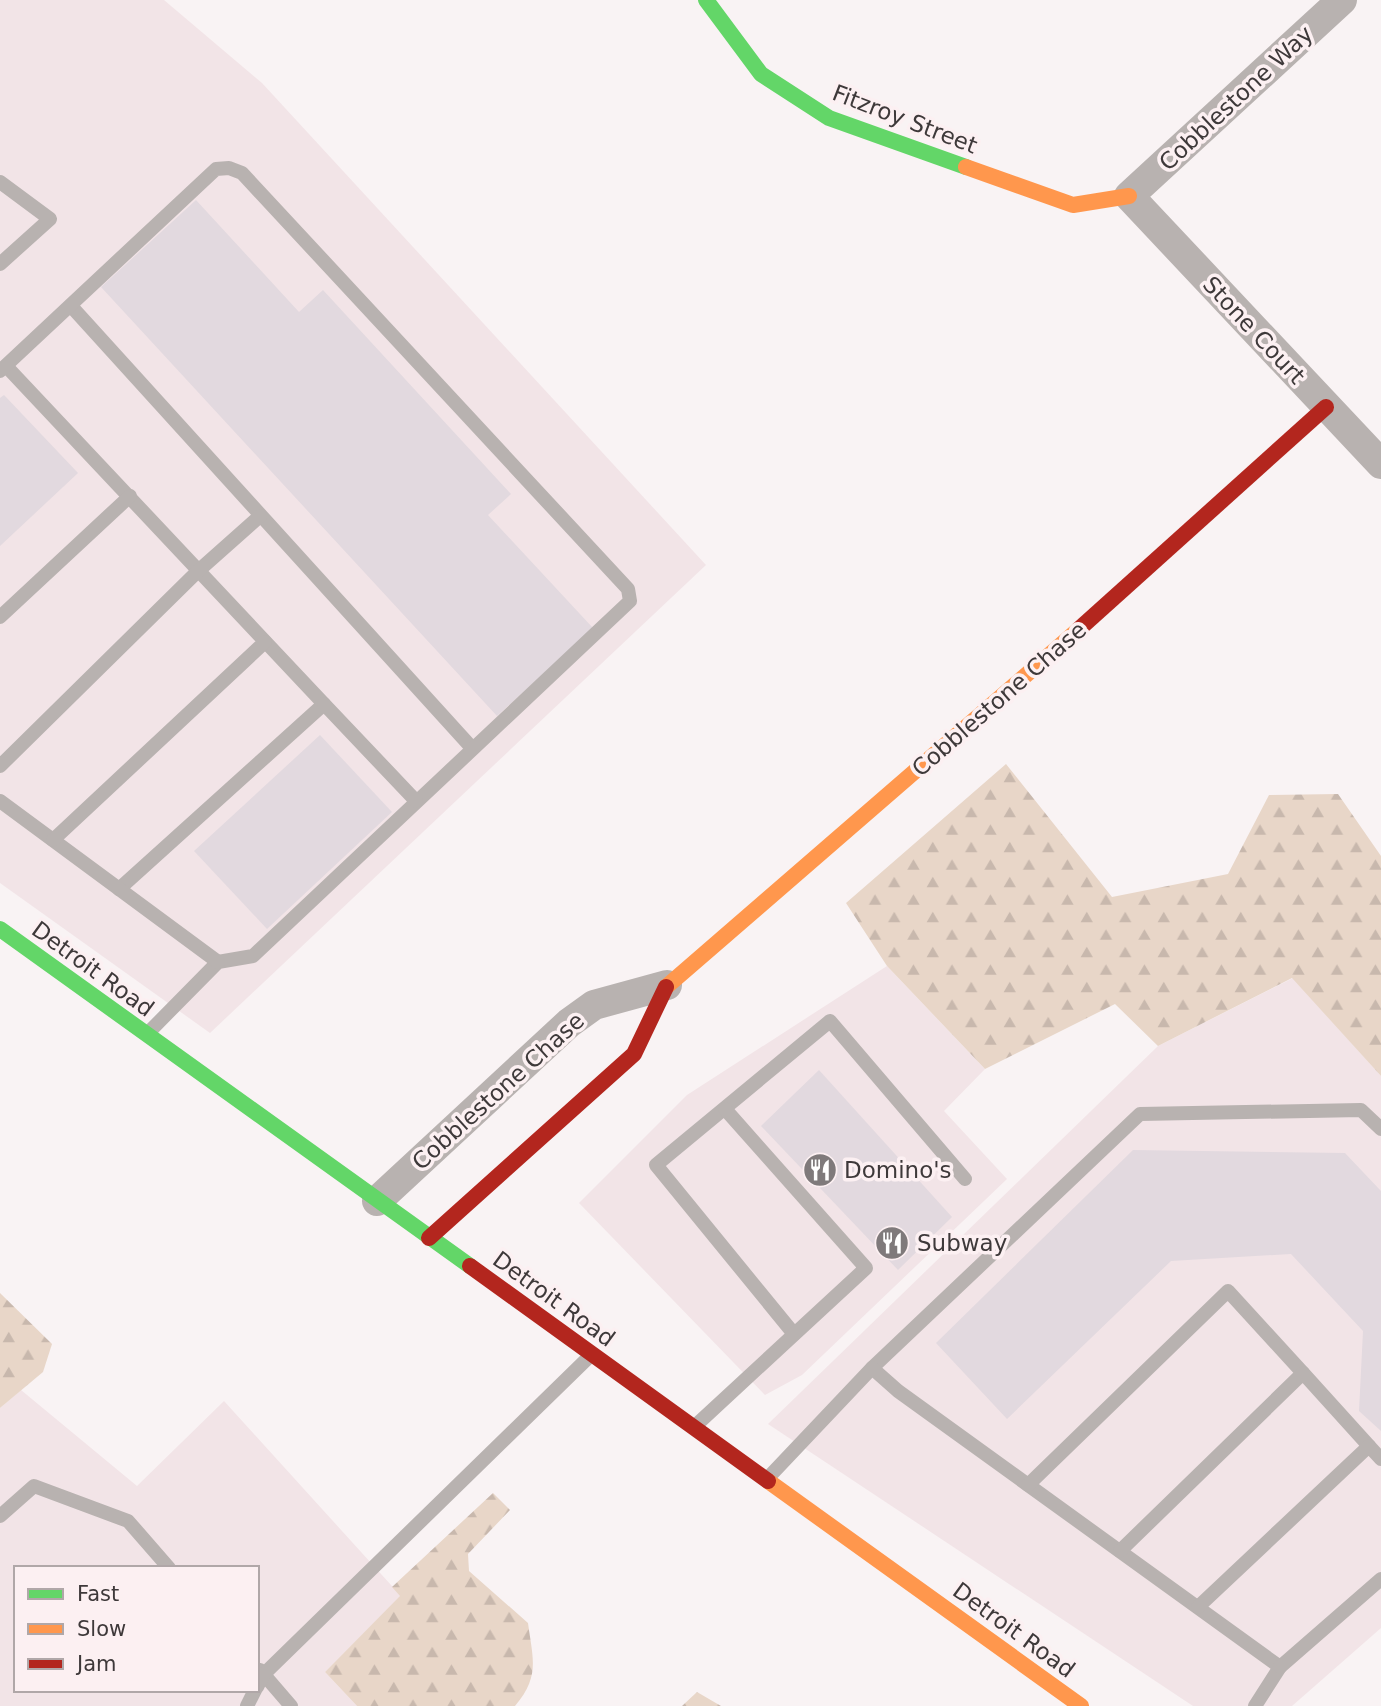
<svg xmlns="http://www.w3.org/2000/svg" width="1381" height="1706" viewBox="0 0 1381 1706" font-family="'DejaVu Sans',sans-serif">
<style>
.built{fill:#f2e4e7;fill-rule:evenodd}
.forest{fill:url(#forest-firs)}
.building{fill:#e2d9df}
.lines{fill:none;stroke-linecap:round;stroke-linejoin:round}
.lane{stroke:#b8b2b0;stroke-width:14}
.street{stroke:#b8b2b0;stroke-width:30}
.fast{stroke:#63d668;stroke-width:16}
.slow{stroke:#ff974d;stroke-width:16}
.jam{stroke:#b3261e;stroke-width:16}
.labels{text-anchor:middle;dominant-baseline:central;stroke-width:7;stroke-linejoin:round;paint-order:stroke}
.street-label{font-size:23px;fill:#3e393a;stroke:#fcf0f2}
.poi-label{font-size:23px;fill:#3e393a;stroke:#fcf0f2;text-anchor:start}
</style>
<defs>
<pattern id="forest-firs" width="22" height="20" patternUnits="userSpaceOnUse" patternTransform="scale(1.75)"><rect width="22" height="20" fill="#e8d6c8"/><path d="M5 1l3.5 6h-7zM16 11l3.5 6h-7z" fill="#c8b8ad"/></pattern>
</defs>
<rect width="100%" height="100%" fill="#f9f3f4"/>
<g class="built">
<polygon points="0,0 164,0 262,83 706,565 210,1033 0,883"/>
<polygon points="887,966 985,1069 944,1111 1007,1179 802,1375 765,1395 579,1203 687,1095"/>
<polygon points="1293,978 1381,1076 1381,1628 1292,1706 1193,1706 768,1424 1158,1046"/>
<path d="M21,1390L137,1486L224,1401L401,1596L325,1672L357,1706H0V1408ZM16,1568H257V1690H16Z"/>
</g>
<g class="forest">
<polygon points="1006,764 1112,897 1228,874 1269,795 1338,794 1381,856 1381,1076 1292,978 1158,1046 1115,1004 985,1069 887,966 846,903"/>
<polygon points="0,1293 52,1344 43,1372 0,1408"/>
<path d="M493,1493L510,1510L468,1554L469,1571L528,1623C533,1660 540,1676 515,1706H357L325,1672L400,1596L392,1587Z"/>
<polygon points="697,1692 721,1706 682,1706"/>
</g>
<g class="building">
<polygon points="196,200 299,312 323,290 511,494 488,515 593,628 497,716 101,287"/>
<polygon points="4,395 78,473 0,546 0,398"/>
<polygon points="320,735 392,812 267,929 194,851"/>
<polygon points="819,1070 952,1217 898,1270 761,1126"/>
<polygon points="1133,1150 1345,1153 1381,1191 1381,1431 1359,1411 1363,1331 1291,1254 1171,1261 1007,1419 936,1343"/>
</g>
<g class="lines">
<g class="lane">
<polyline points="0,182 50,219 0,264"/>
<polyline points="71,306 472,748"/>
<polyline points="6,366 324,704 119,889"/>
<polyline points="0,371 216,169 229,168 242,173 628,589 630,601 253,956 218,962 147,1034"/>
<polyline points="0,617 130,496"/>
<polyline points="324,704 416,801"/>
<polyline points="0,766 197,572 260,516"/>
<polyline points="0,801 218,962"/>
<polyline points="53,840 265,642"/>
<polyline points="794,1334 656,1165 830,1021 965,1179"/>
<polyline points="872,1368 1140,1114 1361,1110 1381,1129"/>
<polyline points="694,1427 866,1268 725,1109"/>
<polyline points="767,1479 872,1368 898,1391 1280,1667 1255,1706"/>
<polyline points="1028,1485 1228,1291 1303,1373"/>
<polyline points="0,1516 34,1486 128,1521 169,1568"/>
<polyline points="1120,1551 1303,1373 1369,1446"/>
<polyline points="1198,1607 1369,1446 1381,1459"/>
<polyline points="1280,1667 1381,1579"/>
<polyline points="260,1670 291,1706"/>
<polyline points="257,1687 263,1675 590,1356"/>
<polyline points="247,1706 255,1690"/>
</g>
<g class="street">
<polyline points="1342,0 1129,196 1381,464"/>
<polyline points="377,1201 569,1023 594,1005 667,985"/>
</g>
<g class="fast">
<polyline points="706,0 761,74 829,118 966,167"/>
<polyline points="0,929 470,1266"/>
</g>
<g class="slow">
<polyline points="966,167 1073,205 1129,196"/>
<polyline points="666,987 1078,630"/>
<polyline points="768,1481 1081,1706"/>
</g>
<g class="jam">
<polyline points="1078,630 1326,407"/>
<polyline points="429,1238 634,1054 666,987"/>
<polyline points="470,1266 768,1481"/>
</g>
</g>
<defs>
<g id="restaurant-disc" transform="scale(1.75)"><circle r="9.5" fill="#7f7a7b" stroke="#fcf0f2"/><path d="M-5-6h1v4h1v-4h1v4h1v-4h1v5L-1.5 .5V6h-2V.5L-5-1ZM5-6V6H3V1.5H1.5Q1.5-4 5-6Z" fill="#fff"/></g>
</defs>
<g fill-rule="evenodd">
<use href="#restaurant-disc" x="820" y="1170"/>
<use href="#restaurant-disc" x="892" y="1243"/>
</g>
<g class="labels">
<g class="street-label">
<text transform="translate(1236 98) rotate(-43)">Cobblestone Way</text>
<text transform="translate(905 119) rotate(21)">Fitzroy Street</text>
<text transform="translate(1254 330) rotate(47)">Stone Court</text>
<text transform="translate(999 699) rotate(-41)">Cobblestone Chase</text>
<text transform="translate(93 969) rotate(36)">Detroit Road</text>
<text transform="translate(498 1091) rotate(-42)">Cobblestone Chase</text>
<text transform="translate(554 1299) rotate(36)">Detroit Road</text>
<text transform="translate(1014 1630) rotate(36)">Detroit Road</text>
</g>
<g class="poi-label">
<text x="844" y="1170">Domino's</text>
<text x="917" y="1243">Subway</text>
</g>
</g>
<rect x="14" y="1566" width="245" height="126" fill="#fcf0f2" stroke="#b0a7a8" stroke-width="2"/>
<rect x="28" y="1589" width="35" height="10" fill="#63d668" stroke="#b0a7a8" stroke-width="2"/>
<text x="77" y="1601" font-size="21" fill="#3e393a">Fast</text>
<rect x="28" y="1624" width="35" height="10" fill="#ff974d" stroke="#b0a7a8" stroke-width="2"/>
<text x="77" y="1636" font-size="21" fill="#3e393a">Slow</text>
<rect x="28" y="1659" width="35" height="10" fill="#b3261e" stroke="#b0a7a8" stroke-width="2"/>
<text x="77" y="1671" font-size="21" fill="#3e393a">Jam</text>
</svg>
